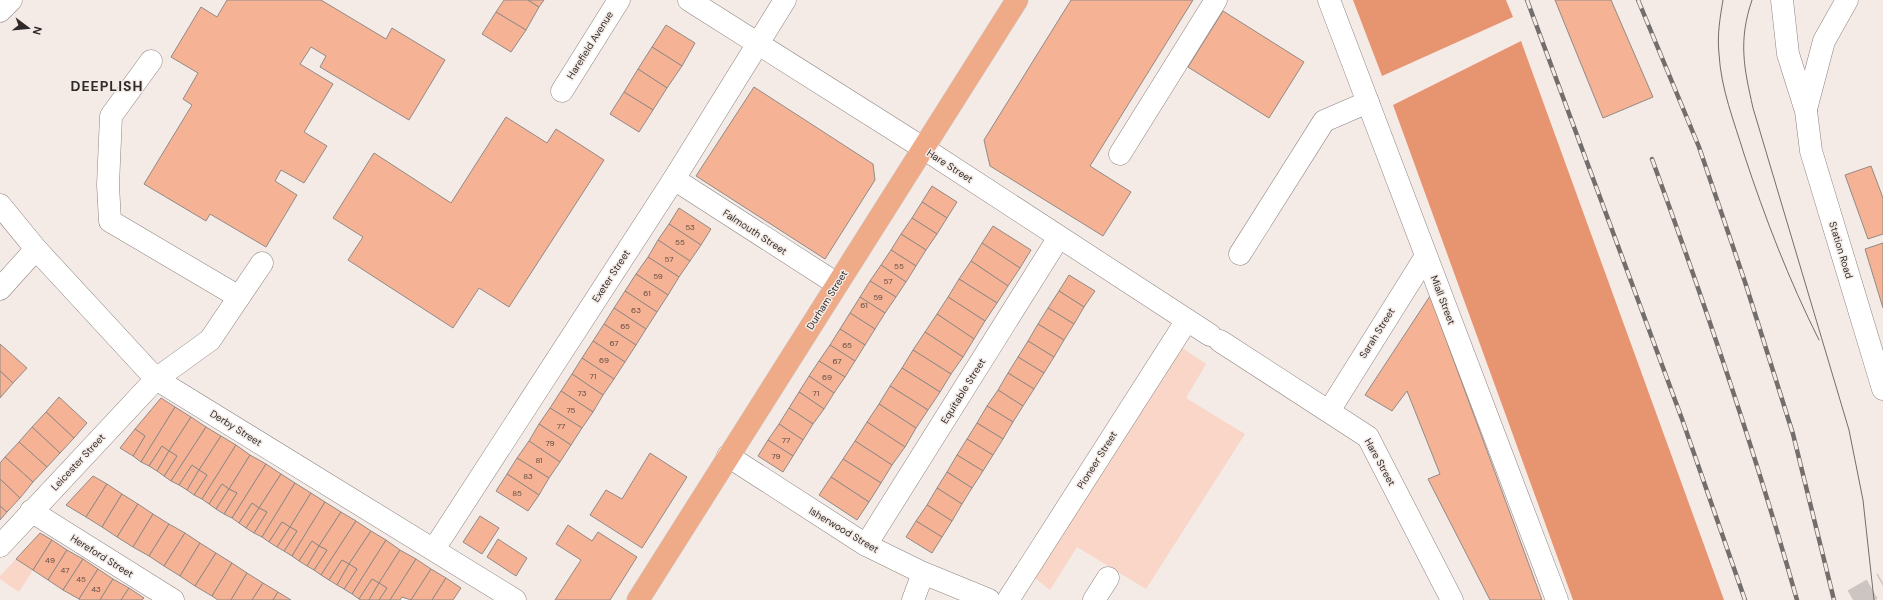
<svg xmlns="http://www.w3.org/2000/svg" width="1883" height="600" viewBox="0 0 1883 600" font-family="'DM Sans',sans-serif">
<style>
.green{fill:#f9d6c7}
.forest{fill:#e79570}
.building{fill:#f5b294;stroke:#928a86}
.lines{fill:none;stroke-linecap:round;stroke-linejoin:round}
.minor-tunnel{stroke:#cdc5c1;stroke-width:22;stroke-dasharray:22 11;stroke-linecap:butt}
.minor-casing{stroke:#8d8481;stroke-width:23}
.major-casing{stroke:#cdcccc;stroke-width:23}
.minor{stroke:#fff;stroke-width:22}
.major{stroke:#efaa88;stroke-width:22}
.tram{stroke:#736d6b;stroke-width:1}
.rail-casing{stroke:#736d6b;stroke-width:4.5}
.rail{stroke:#f4ebe7;stroke-width:3;stroke-dasharray:9;stroke-linecap:butt}
.labels{text-anchor:middle;dominant-baseline:central;stroke-width:3;stroke-linejoin:round;paint-order:stroke}
.number-label{font-size:8px;fill:#604d44}
.street-label{font-size:10px;fill:#2f2b2a;stroke:#f4ebe7}
.district-label{font-size:14px;font-weight:bold;letter-spacing:1px;fill:#2f2b2a;stroke:#f4ebe7}
</style>
<rect width="100%" height="100%" fill="#f4ebe7"/>
<g class="green">
<polygon points="1178,345 1206,364 1186,398 1245,434 1146,589 1077,547 1050,590 1030,574"/>
<polygon points="16,559 33,570 19,592 0,579 0,576"/>
</g>
<g class="forest">
<polygon points="1353,0 1506,0 1513,17 1382,76"/>
<polygon points="1521,41 1724,600 1573,600 1393,105"/>
</g>
<g class="building">
<polygon points="227,0 321,0 386,39 392,28 445,60 409,120 320,67 326,56 311,47 300,64 333,84 304,132 327,146 304,183 281,170 275,181 297,195 266,247 210,214 206,221 144,184 192,105 183,99 198,73 171,57 201,7 217,17"/>
<polygon points="504,0 528,0 539,7 526,30 496,12"/>
<polygon points="528,0 544,0 539,7"/>
<polygon points="1071,0 1193,0 1090,166 1131,192 1103,236 990,166 984,140"/>
<polygon points="1555,0 1611,0 1653,97 1603,118"/>
<polygon points="1223,11 1304,62 1269,118 1188,67"/>
<polygon points="496,12 526,30 511,52 482,34"/>
<polygon points="666,25 695,43 682,66 652,47"/>
<polygon points="652,47 682,66 667,88 638,69"/>
<polygon points="638,69 667,88 653,110 624,92"/>
<polygon points="754,87 873,164 875,180 825,259 696,176"/>
<polygon points="624,92 653,110 639,132 610,114"/>
<polygon points="506,117 547,143 556,129 604,160 509,307 479,288 453,328 348,260 363,237 333,218 374,153 451,203"/>
<polygon points="1871,166 1883,198 1883,234 1868,239 1845,175"/>
<polygon points="932,186 957,202 947,218 922,202"/>
<polygon points="922,202 947,218 937,234 912,218"/>
<polygon points="679,208 711,229 701,245 669,224"/>
<polygon points="912,218 937,234 926,250 901,234"/>
<polygon points="669,224 701,245 690,261 658,240"/>
<polygon points="993,226 1031,250 1020,268 982,243"/>
<polygon points="901,234 926,250 916,266 891,250"/>
<polygon points="658,240 690,261 679,277 648,257"/>
<polygon points="982,243 1020,268 1008,286 971,261"/>
<polygon points="1883,243 1883,308 1865,249"/>
<polygon points="891,250 916,266 906,282 881,265"/>
<polygon points="648,257 679,277 668,295 636,274"/>
<polygon points="971,261 1008,286 997,303 959,279"/>
<polygon points="881,265 906,282 896,297 870,281"/>
<polygon points="636,274 668,295 657,312 625,291"/>
<polygon points="1069,275 1095,291 1084,307 1059,291"/>
<polygon points="959,279 997,303 985,321 948,297"/>
<polygon points="870,281 896,297 885,313 860,297"/>
<polygon points="625,291 657,312 646,329 614,308"/>
<polygon points="1059,291 1084,307 1074,324 1048,308"/>
<polygon points="1430,296 1542,600 1490,600 1428,479 1440,474 1407,391 1392,411 1365,395"/>
<polygon points="860,297 885,313 875,329 850,313"/>
<polygon points="948,297 985,321 974,339 937,314"/>
<polygon points="614,308 646,329 636,345 604,324"/>
<polygon points="1048,308 1074,324 1064,340 1038,324"/>
<polygon points="850,313 875,329 865,345 840,329"/>
<polygon points="937,314 974,339 963,357 925,332"/>
<polygon points="604,324 636,345 625,362 593,341"/>
<polygon points="1038,324 1064,340 1054,357 1028,341"/>
<polygon points="840,329 865,345 855,361 830,345"/>
<polygon points="925,332 963,357 951,374 913,350"/>
<polygon points="593,341 625,362 614,379 582,358"/>
<polygon points="1028,341 1054,357 1044,373 1018,357"/>
<polygon points="0,344 27,368 13,383 0,371"/>
<polygon points="830,345 855,361 845,377 819,361"/>
<polygon points="913,350 951,374 940,392 902,368"/>
<polygon points="1018,357 1044,373 1034,389 1008,373"/>
<polygon points="582,358 614,379 603,395 572,374"/>
<polygon points="819,361 845,377 834,393 809,376"/>
<polygon points="902,368 940,392 928,410 890,386"/>
<polygon points="0,371 13,383 0,398"/>
<polygon points="1008,373 1034,389 1023,406 998,390"/>
<polygon points="572,374 603,395 593,412 561,391"/>
<polygon points="809,376 834,393 824,409 799,392"/>
<polygon points="890,386 928,410 916,428 879,404"/>
<polygon points="998,390 1023,406 1013,422 987,406"/>
<polygon points="561,391 593,412 582,428 550,408"/>
<polygon points="799,392 824,409 813,424 789,408"/>
<polygon points="59,397 87,423 74,438 46,412"/>
<polygon points="161,398 175,407 141,462 133,456 145,436 135,429"/>
<polygon points="879,404 916,428 905,447 867,422"/>
<polygon points="987,406 1013,422 1003,439 977,423"/>
<polygon points="175,407 191,417 169,451 162,446 149,466 141,462"/>
<polygon points="550,408 582,428 571,445 539,424"/>
<polygon points="789,408 813,424 803,440 779,424"/>
<polygon points="46,412 74,438 60,453 32,427"/>
<polygon points="191,417 206,427 171,481 164,476 177,456 169,451"/>
<polygon points="867,422 905,447 892,465 855,441"/>
<polygon points="977,423 1003,439 993,455 967,439"/>
<polygon points="539,424 571,445 560,462 529,441"/>
<polygon points="779,424 803,440 793,456 768,440"/>
<polygon points="32,427 60,453 47,467 19,442"/>
<polygon points="206,427 221,436 199,470 192,465 179,485 171,481"/>
<polygon points="135,429 145,436 133,456 120,448"/>
<polygon points="221,436 236,445 202,499 194,495 207,475 199,470"/>
<polygon points="967,439 993,455 983,471 957,455"/>
<polygon points="768,440 793,456 783,472 758,456"/>
<polygon points="529,441 560,462 549,478 517,458"/>
<polygon points="855,441 892,465 881,483 843,459"/>
<polygon points="19,442 47,467 33,482 5,457"/>
<polygon points="236,445 250,455 229,489 222,484 209,504 202,499"/>
<polygon points="162,446 169,451 157,471 149,466"/>
<polygon points="169,451 177,456 164,476 157,471"/>
<polygon points="650,453 687,477 642,548 590,515 606,490 622,499"/>
<polygon points="250,455 266,464 232,518 224,514 237,493 229,489"/>
<polygon points="957,455 983,471 972,488 947,472"/>
<polygon points="5,457 33,482 20,498 0,479 0,463"/>
<polygon points="517,458 549,478 539,495 507,474"/>
<polygon points="843,459 881,483 869,502 831,477"/>
<polygon points="266,464 281,474 259,508 252,503 239,523 232,518"/>
<polygon points="192,465 199,470 187,490 179,485"/>
<polygon points="199,470 207,475 194,495 187,490"/>
<polygon points="947,472 972,488 962,504 937,488"/>
<polygon points="281,474 295,483 262,537 254,533 267,512 259,508"/>
<polygon points="507,474 539,495 528,511 496,491"/>
<polygon points="93,476 107,484 86,517 66,505"/>
<polygon points="831,477 869,502 857,520 819,495"/>
<polygon points="0,479 20,498 7,512 0,506"/>
<polygon points="295,483 311,493 290,527 282,522 269,542 262,537"/>
<polygon points="107,484 122,494 102,527 86,517"/>
<polygon points="222,484 229,489 216,509 209,504"/>
<polygon points="937,488 962,504 952,521 927,505"/>
<polygon points="229,489 237,493 224,514 216,509"/>
<polygon points="311,493 325,502 292,556 284,551 297,531 290,527"/>
<polygon points="122,494 138,504 117,537 102,527"/>
<polygon points="325,502 341,512 319,546 312,541 299,561 292,556"/>
<polygon points="252,503 259,508 246,528 239,523"/>
<polygon points="138,504 153,514 133,547 117,537"/>
<polygon points="927,505 952,521 942,537 916,521"/>
<polygon points="0,506 7,512 0,520"/>
<polygon points="259,508 267,512 254,533 246,528"/>
<polygon points="341,512 356,521 321,575 314,570 327,550 319,546"/>
<polygon points="153,514 169,524 149,556 133,547"/>
<polygon points="480,516 499,528 482,554 463,542"/>
<polygon points="356,521 371,531 349,564 342,560 329,580 321,575"/>
<polygon points="916,521 942,537 932,553 906,537"/>
<polygon points="282,522 290,527 277,547 269,542"/>
<polygon points="169,524 185,533 164,566 149,556"/>
<polygon points="568,525 592,541 598,532 637,557 610,600 555,600 581,560 556,544"/>
<polygon points="290,527 297,531 284,551 277,547"/>
<polygon points="371,531 386,540 352,594 344,589 357,569 349,564"/>
<polygon points="40,533 52,540 33,570 16,559"/>
<polygon points="185,533 200,543 180,576 164,566"/>
<polygon points="498,539 527,558 516,576 487,557"/>
<polygon points="52,540 67,550 48,580 33,570"/>
<polygon points="386,540 400,550 379,583 372,579 359,599 352,594"/>
<polygon points="312,541 319,546 307,566 299,561"/>
<polygon points="200,543 216,553 195,586 180,576"/>
<polygon points="319,546 327,550 314,570 307,566"/>
<polygon points="67,550 83,559 63,590 48,580"/>
<polygon points="400,550 416,559 390,600 379,600 387,588 379,583"/>
<polygon points="216,553 232,563 212,596 195,586"/>
<polygon points="83,559 98,569 79,599 63,590"/>
<polygon points="416,559 431,569 411,600 402,597 400,600 390,600"/>
<polygon points="342,560 349,564 337,585 329,580"/>
<polygon points="232,563 247,573 231,600 218,600 212,596"/>
<polygon points="349,564 357,569 344,589 337,585"/>
<polygon points="98,569 113,579 100,600 80,600 79,599"/>
<polygon points="431,569 446,578 432,600 411,600"/>
<polygon points="247,573 263,583 252,600 231,600"/>
<polygon points="446,578 461,588 453,600 432,600"/>
<polygon points="113,579 129,588 121,600 100,600"/>
<polygon points="372,579 379,583 369,600 361,600 359,599"/>
<polygon points="263,583 278,592 273,600 252,600"/>
<polygon points="379,583 387,588 379,600 369,600"/>
<polygon points="129,588 144,598 142,600 121,600"/>
<polygon points="278,592 291,600 273,600"/>
</g>
<g class="lines">
<polyline class="minor-tunnel" points="1853,600 1883,583"/>
<g class="minor-casing">
<g id="minor">
<polyline points="689,0 923,148 1210,335"/>
<polyline points="1329,0 1557,600"/>
<polyline points="1782,0 1788,54 1806,111 1811,151 1883,389"/>
<polyline points="0,11 11,0"/>
<polyline points="151,61 111,116 108,185 110,221 239,297"/>
<polyline points="562,91 619,0"/>
<polyline points="1806,109 1824,41 1847,0"/>
<polyline points="1120,154 1216,0"/>
<polyline points="674,179 837,284"/>
<polyline points="0,205 36,249 156,379 515,600"/>
<polyline points="1240,254 1324,121 1368,102"/>
<polyline points="0,289 36,249"/>
<polyline points="1220,341 1368,437 1452,600"/>
<polyline points="1329,411 1426,256"/>
<polyline points="728,456 866,545 923,573 989,600"/>
<polyline points="31,511 173,600"/>
<polyline points="866,545 1059,237"/>
<polyline points="0,546 156,379 210,340 262,263"/>
<polyline points="434,549 674,179 785,0"/>
<polyline points="913,600 923,573"/>
<polyline points="1008,600 1187,320"/>
<polyline points="1094,600 1108,578"/>
</g>
</g>
<g class="major-casing">
<polyline id="major" points="638,600 1017,0"/>
</g>
<use href="#minor" class="minor"/>
<use href="#major" class="major"/>
<g class="tram">
<path d="M1723,0C1720,18 1717,35 1719,54C1721,89 1734,121 1744,154C1765,218 1789,280 1819,340"/>
<path d="M1752,0C1738,41 1744,68 1753,108L1849,430L1863,500L1874,600"/>
</g>
<g class="rail-casing">
<g id="rail">
<polyline points="1527,0 1682,419 1745,600"/>
<polyline points="1638,0 1699,147 1745,282 1793,434 1834,600"/>
<path d="M1652,159C1705,304 1755,451 1797,600"/>
</g>
</g>
<use href="#rail" class="rail"/>
</g>
<g class="labels">
<g class="number-label">
<text x="690" y="227">53</text>
<text x="680" y="242">55</text>
<text x="669" y="259">57</text>
<text x="899" y="266">55</text>
<text x="658" y="276">59</text>
<text x="888" y="281">57</text>
<text x="647" y="293">61</text>
<text x="878" y="297">59</text>
<text x="864" y="305">61</text>
<text x="636" y="310">63</text>
<text x="625" y="326">65</text>
<text x="614" y="343">67</text>
<text x="847" y="345">65</text>
<text x="604" y="360">69</text>
<text x="837" y="361">67</text>
<text x="593" y="376">71</text>
<text x="827" y="377">69</text>
<text x="582" y="393">73</text>
<text x="816" y="393">71</text>
<text x="571" y="410">75</text>
<text x="561" y="426">77</text>
<text x="786" y="440">77</text>
<text x="550" y="443">79</text>
<text x="776" y="456">79</text>
<text x="539" y="460">81</text>
<text x="528" y="476">83</text>
<text x="517" y="493">85</text>
<text x="50" y="560">49</text>
<text x="65" y="570">47</text>
<text x="81" y="579">45</text>
<text x="96" y="589">43</text>
</g>
<g class="street-label">
<text transform="translate(590 45) rotate(-58)">Harefield Avenue</text>
<text transform="translate(950 166) rotate(33)">Hare Street</text>
<text transform="translate(755 232) rotate(33)">Falmouth Street</text>
<text transform="translate(1841 250) rotate(73)">Station Road</text>
<text transform="translate(611 276) rotate(-57)">Exeter Street</text>
<text transform="translate(827 300) rotate(-58)">Durham Street</text>
<text transform="translate(1443 300) rotate(69)">Miall Street</text>
<text transform="translate(1377 333) rotate(-58)">Sarah Street</text>
<text transform="translate(963 391) rotate(-58)">Equitable Street</text>
<text transform="translate(236 428) rotate(32)">Derby Street</text>
<text transform="translate(1097 460) rotate(-58)">Pioneer Street</text>
<text transform="translate(78 462) rotate(-47)">Leicester Street</text>
<text transform="translate(1380 462) rotate(61)">Hare Street</text>
<text transform="translate(844 530) rotate(31)">Isherwood Street</text>
<text transform="translate(102 556) rotate(32)">Hereford Street</text>
</g>
<g class="district-label">
<text x="107" y="86">DEEPLISH</text>
</g>
</g>
<g transform="translate(28 28) rotate(106)" stroke="#f4ebe7" stroke-width="3" paint-order="stroke">
<path d="M0-3L7 15L0 10L-7 15Z" fill="#2f2b2a"/>
<text y="-6" font-size="11" font-weight="bold" text-anchor="middle" fill="#2f2b2a">N</text>
</g>
</svg>
